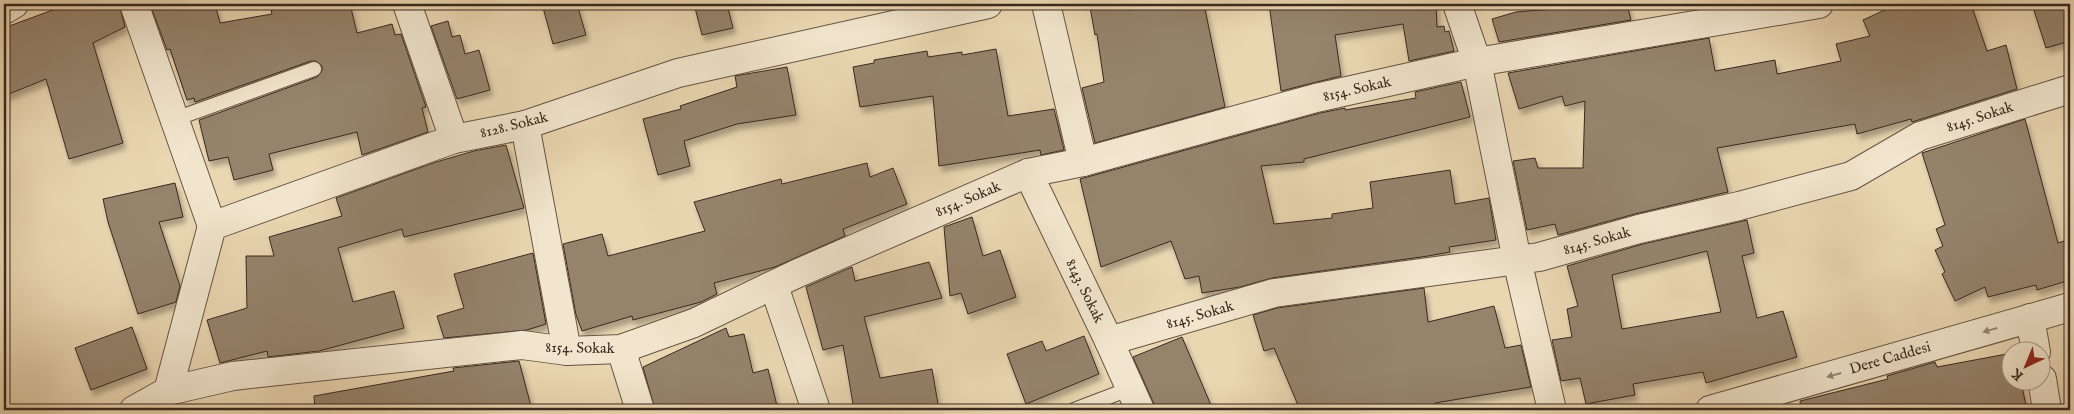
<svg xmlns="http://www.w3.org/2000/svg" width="2074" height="414" viewBox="0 0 2074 414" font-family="'IM FELL English',serif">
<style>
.building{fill:#95836c;stroke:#392820;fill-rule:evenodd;filter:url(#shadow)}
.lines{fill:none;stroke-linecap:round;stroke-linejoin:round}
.service-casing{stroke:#655444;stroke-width:16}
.minor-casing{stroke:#655444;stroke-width:30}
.tertiary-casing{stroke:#655444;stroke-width:30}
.service{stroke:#f1e5cd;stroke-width:14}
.minor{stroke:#f1e5cd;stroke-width:28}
.tertiary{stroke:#f1e5cd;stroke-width:28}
.oneway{fill:#958676}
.labels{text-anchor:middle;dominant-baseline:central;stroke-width:4;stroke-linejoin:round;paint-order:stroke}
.street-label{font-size:15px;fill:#392820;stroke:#f1e5cd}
</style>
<defs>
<filter id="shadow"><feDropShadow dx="3" dy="5.5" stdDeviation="2.5" flood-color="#0004"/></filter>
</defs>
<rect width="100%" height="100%" fill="#ead7b2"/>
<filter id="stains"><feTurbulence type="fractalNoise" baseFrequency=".004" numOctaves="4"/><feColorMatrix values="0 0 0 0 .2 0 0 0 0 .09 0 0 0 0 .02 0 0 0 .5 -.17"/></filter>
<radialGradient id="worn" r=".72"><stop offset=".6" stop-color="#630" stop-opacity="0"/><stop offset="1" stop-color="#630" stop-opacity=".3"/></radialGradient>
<g class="building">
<polygon points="69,4 119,4 125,27 93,43 123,143 69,159 46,79 4,96 4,28"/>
<polygon points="150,4 215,4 220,23 272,14 270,4 350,4 357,33 392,24 395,35 401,34 426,107 422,108 428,132 362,155 357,132 269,154 273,170 234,180 228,157 209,161 199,120 317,77 322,71 322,66 316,61 311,61 195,102 194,98 187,100 170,49 167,50"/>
<polygon points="542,4 577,4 586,35 553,44"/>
<polygon points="694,4 727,4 733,28 702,35"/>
<polygon points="1111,4 1128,4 1129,10 1169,4 1204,4 1225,107 1095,143 1082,88 1104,82 1097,34 1095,35 1090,7"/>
<polygon points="1269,4 1436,4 1437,27 1444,26 1445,32 1449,31 1454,51 1409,61 1403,24 1335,35 1341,76 1281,91"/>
<polygon points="1552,4 1627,4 1631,20 1499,42 1492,19 1516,12 1553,9"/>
<polygon points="1898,4 1971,4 1987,51 2006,45 2017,89 1912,122 1911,119 1857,134 1855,124 1717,148 1728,192 1635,214 1558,235 1555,224 1527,230 1513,161 1535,158 1538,168 1583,168 1585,101 1565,106 1562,96 1519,109 1508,73 1709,38 1715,71 1775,60 1777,74 1841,61 1836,44 1870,36 1863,20"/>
<polygon points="2032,4 2070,4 2070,41 2046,48"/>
<polygon points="448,21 452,37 460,35 465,54 479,50 490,90 457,99 431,26"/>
<polygon points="996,49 1008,116 1054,109 1064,150 1041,155 1040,150 939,166 933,96 860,107 853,67 874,63 874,60 927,51 928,57 962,52 962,55"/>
<polygon points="787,67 796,115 737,124 684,141 690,166 658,175 643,119 681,109 680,106 737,87 735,76"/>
<polygon points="1461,82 1470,117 1304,159 1304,162 1261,166 1274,224 1332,218 1332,214 1373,208 1370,182 1450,170 1455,204 1489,198 1496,240 1449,247 1450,252 1428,256 1272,278 1240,287 1202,293 1199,276 1185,279 1171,241 1101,267 1080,179 1320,113 1345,108 1345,110 1416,98 1415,92"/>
<polygon points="2025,119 2058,243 2070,239 2070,280 2037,290 2036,285 1988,297 1985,287 1955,301 1942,274 1945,272 1935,250 1943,246 1936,229 1945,225 1922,153"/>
<polygon points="506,145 524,208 404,237 402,229 338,248 353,302 394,291 404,328 319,351 268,357 267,351 220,363 207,320 247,308 246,256 274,256 269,237 342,216 336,198 436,162 474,151"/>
<polygon points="867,163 870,177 893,168 907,204 843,229 845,236 775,267 714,283 717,294 701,302 633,320 632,316 582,331 576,315 563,244 602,234 608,256 705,231 694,202 781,179 782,184"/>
<polygon points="175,183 183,217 159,222 180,286 176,302 138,314 108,222 103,199"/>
<polygon points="972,217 983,256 1000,250 1016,297 968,314 961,293 950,296 944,227"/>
<path d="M1747,220L1754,253L1742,256L1757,318L1783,311L1797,357L1706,383L1703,372L1633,384L1635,395L1586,404L1580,378L1561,381L1552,340L1572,337L1567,309L1578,306L1567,266L1643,244ZM1707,251L1721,312L1622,329L1612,275Z"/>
<polygon points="533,253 546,324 527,330 444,338 437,316 464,308 454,274"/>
<polygon points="929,262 942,298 864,317 880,378 932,369 939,410 854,410 843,345 823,350 806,287 852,267 855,281"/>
<polygon points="1424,288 1428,322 1494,306 1505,348 1521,345 1531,387 1435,403 1437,410 1300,410 1274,348 1264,351 1253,315 1277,308"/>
<polygon points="132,327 147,369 91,390 75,348"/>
<polygon points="726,328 729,337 744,334 753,373 768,369 778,410 655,410 643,367"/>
<polygon points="1084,336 1099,374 1026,404 1007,354 1042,341 1046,351"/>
<polygon points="1182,337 1213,410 1155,410 1154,404 1133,357"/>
<polygon points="2012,353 2012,382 2021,382 2027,410 1801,410 1800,401 1888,379 1887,376 1935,362 1937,367"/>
<polygon points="519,361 532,410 315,410 314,396 454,371 453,368"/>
</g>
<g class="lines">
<g class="service-casing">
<g id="service">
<polyline points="175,119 314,69"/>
<polyline points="1074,410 1129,389"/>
</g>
</g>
<g class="minor-casing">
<g id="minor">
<polyline points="134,4 212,226"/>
<polyline points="407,4 454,139"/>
<polyline points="1046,4 1083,162"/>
<polyline points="1457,4 1477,62 1517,260 1552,410"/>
<polyline points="4,10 14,4"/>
<polyline points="525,125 567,351"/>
<polyline points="1028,173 1109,341 1140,410"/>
<polyline points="774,286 816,410"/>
<polyline points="2030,318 2036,352"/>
<polyline points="1109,341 1274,293 1539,257 1639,229 1739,206 1851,176 1920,136 2070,89"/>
<polyline points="621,349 640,410"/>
<polyline points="2042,379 2047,410"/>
<polyline points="168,391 212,226 454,139 525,125 678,73 988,4"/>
<polyline points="134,410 168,391 233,376 522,345 567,351 621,349 694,323 796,274 1028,173 1083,162 1316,98 1477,62 1819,4"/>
</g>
</g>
<g class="tertiary-casing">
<polyline id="tertiary" points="1710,410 2070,307"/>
</g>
<use href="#service" class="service"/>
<use href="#minor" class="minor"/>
<use href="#tertiary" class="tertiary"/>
</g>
<defs><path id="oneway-solid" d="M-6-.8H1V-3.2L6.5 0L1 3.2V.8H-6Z" transform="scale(1.25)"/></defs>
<g class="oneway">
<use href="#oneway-solid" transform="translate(1990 330) rotate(164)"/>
<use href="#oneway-solid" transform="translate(1834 375) rotate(164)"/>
</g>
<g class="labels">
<g class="street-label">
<text transform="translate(1357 89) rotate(-13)">8154. Sokak</text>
<text transform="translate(1980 117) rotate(-18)">8145. Sokak</text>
<text transform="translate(514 125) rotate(-14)">8128. Sokak</text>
<text transform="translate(968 199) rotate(-23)">8154. Sokak</text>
<text transform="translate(1597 241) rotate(-16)">8145. Sokak</text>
<text transform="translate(1085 291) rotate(64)">8143. Sokak</text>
<text transform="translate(1200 315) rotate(-16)">8145. Sokak</text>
<text transform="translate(580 348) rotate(1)">8154. Sokak</text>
<text transform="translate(1890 358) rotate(-16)">Dere Caddesi</text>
</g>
</g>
<rect width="2074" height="414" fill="none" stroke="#ead7b2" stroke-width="20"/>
<rect x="5" y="5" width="2064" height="404" fill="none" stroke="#392820" stroke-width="2.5"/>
<rect x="10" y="10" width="2054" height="394" fill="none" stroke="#392820"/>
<g transform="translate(2026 366) rotate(224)"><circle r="24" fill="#f1e5cd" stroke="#a79988"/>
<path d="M0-4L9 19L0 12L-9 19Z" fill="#8f2418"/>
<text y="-8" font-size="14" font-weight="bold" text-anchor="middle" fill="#392820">K</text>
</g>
<rect width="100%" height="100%" filter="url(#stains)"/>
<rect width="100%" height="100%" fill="url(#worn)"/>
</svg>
